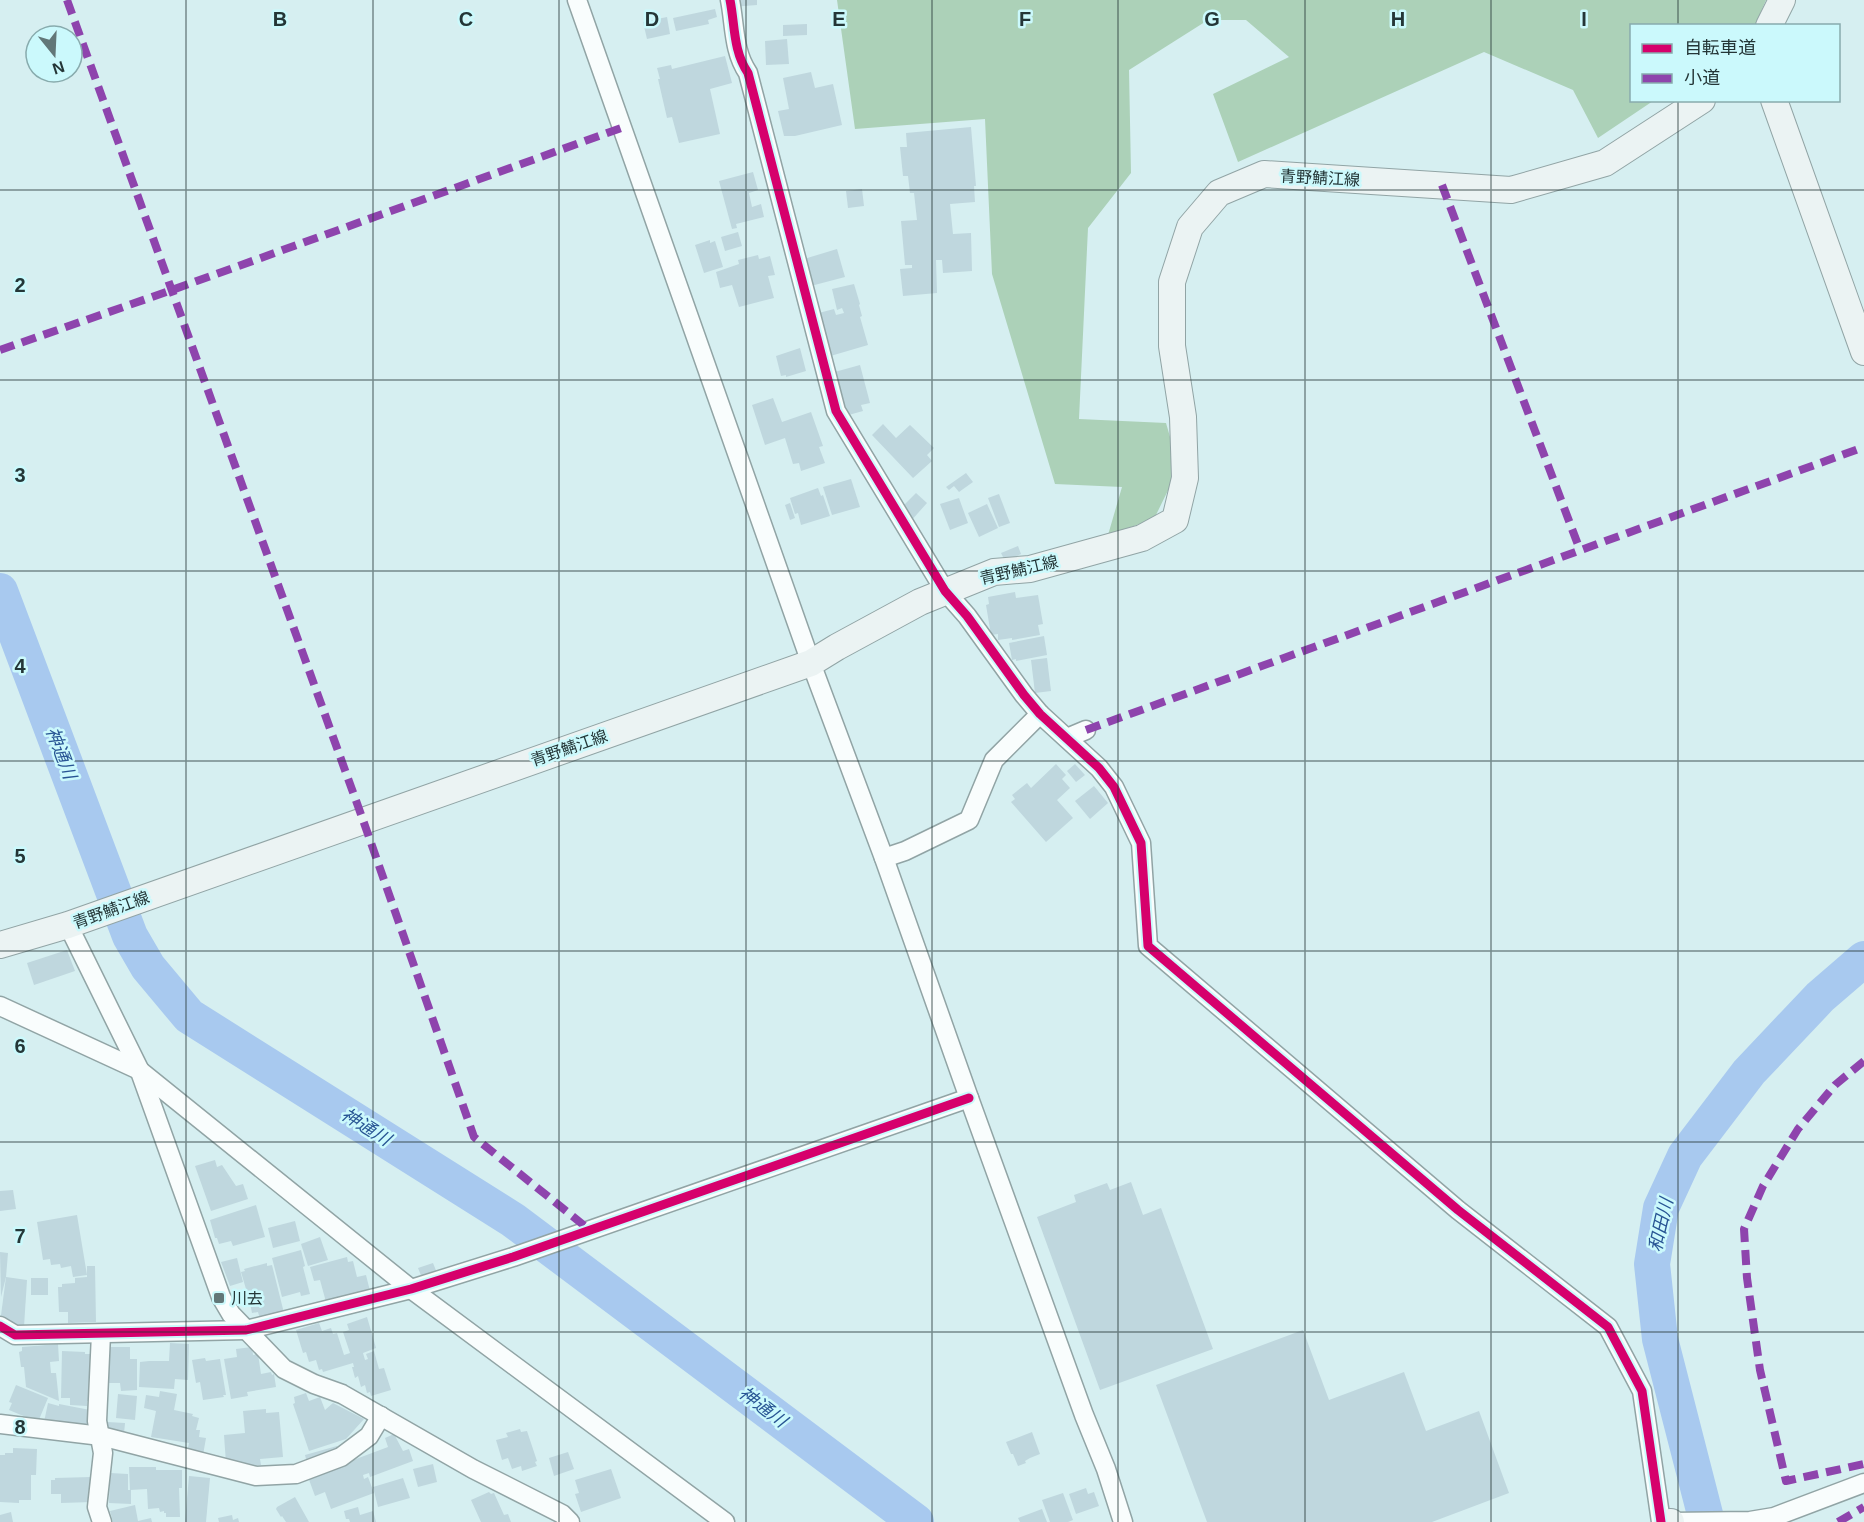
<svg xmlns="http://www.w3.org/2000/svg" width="1864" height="1522" viewBox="0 0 1864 1522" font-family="Helvetica,'Noto Sans JP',sans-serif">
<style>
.forest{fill:#acd1b8}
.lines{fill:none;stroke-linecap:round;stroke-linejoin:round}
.river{stroke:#a8c9ef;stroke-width:36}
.building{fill:#bfd7de}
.street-casing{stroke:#91a4a5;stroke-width:21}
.secondary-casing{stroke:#91a4a5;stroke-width:28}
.street{stroke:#f9fdfd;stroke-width:18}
.secondary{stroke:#ebf3f3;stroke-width:26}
.quiet{stroke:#8e44ad;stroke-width:8;stroke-dasharray:15 8;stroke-linecap:butt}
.cycleway-casing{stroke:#cbf9fc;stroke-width:13}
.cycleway{stroke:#d6006c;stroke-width:9}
.grid{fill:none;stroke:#243637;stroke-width:1.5;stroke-opacity:0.55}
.poi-dot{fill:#627778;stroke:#cbf9fc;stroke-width:2}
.labels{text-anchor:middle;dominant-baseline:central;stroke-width:5;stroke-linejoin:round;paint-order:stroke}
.street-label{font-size:16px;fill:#243637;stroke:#cbf9fc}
.poi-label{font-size:16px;fill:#243637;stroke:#cbf9fc;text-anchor:start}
.water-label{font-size:18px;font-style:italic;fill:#285594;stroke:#cbf9fc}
.grid-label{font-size:20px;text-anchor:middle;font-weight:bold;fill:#243637;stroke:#cbf9fc;stroke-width:5;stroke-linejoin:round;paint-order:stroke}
</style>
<rect width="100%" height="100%" fill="#d6eff1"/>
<polygon class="forest" points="837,0 1766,0 1755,25 1632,26 1632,100 1653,101 1598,138 1573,90 1484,52 1238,162 1213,94 1289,57 1246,20 1208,20 1129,70 1131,173 1088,228 1079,419 1166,423 1179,468 1154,519 1108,535 1122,487 1055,484 992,274 985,119 855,129"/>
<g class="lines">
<g class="river">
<polyline points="0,591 130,936 148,967 189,1016 513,1220 916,1522"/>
<polyline points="1707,1522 1660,1339 1652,1264 1661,1208 1685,1156 1749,1072 1820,997 1864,959"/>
</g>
</g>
<g class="building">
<polygon points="731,0 757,0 757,5 731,7"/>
<polygon points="715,9 717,17 708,20 709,24 676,31 673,18"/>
<polygon points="667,17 670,34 647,39 643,22"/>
<polygon points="807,24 807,35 783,36 783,25"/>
<polygon points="787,39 789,64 766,65 765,41"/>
<polygon points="725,56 732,83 710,89 720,134 679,143 672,117 667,118 658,79 660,79 657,68 671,65 672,69"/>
<polygon points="811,72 815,88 833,84 842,125 795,136 784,136 778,111 789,109 783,78"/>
<polygon points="971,127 976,186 974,186 975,202 950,204 953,234 971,233 972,271 943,273 942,260 936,260 937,293 903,296 900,269 912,268 912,265 905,265 901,221 917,220 914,193 910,193 908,176 903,176 900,147 907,147 906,133"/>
<polygon points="753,172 758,190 749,193 752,207 761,204 764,217 736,224 737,228 732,229 719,181"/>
<polygon points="862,189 864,206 848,208 846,191"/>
<polygon points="738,232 742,246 725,251 721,237"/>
<polygon points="710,240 710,243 715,241 723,267 704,273 695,245"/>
<polygon points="837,249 845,277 807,287 804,259"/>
<polygon points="758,255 759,259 770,256 775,275 768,276 774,298 739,307 732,285 720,288 716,272 739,264 738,260"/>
<polygon points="854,284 860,304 859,305 862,316 860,317 868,345 827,357 815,314 834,309 836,315 844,313 842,308 837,310 832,289"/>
<polygon points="800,348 806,371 786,377 786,375 781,376 776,356"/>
<polygon points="860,365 870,403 861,405 863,411 845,416 831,373"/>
<polygon points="773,398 782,422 811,412 823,446 819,447 825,463 801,471 799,463 793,464 785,438 765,445 752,405"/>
<polygon points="883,424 896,438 910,425 934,448 927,455 932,461 913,478 872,435"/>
<polygon points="966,473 973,482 959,492 954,486 949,490 946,487"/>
<polygon points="851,479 860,507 832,515 823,487"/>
<polygon points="818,488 821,496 823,495 830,516 801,525 798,513 795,514 790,498"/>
<polygon points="916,493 927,503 910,522 897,512"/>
<polygon points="999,494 1010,523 999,527 988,498"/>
<polygon points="959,498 968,523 950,530 940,504"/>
<polygon points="790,503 795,518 790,520 785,505"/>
<polygon points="987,504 998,528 979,537 968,513"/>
<polygon points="1018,546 1021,554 1005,561 1001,553"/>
<polygon points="1015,592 1016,598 1038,595 1043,624 1038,625 1040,635 1012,640 1012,638 998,640 998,634 991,635 986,605 989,604 988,597"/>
<polygon points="1044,636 1047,655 1016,661 1016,659 1012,660 1009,643"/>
<polygon points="1047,658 1051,691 1035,693 1031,660"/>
<polygon points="1056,764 1066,775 1062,779 1070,788 1057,800 1073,818 1046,842 1011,802 1015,799 1012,795 1027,783 1031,788"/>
<polygon points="1075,764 1085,775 1076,782 1067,771"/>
<polygon points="1094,786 1108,803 1090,819 1075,801"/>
<polygon points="67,950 75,971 34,985 27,963"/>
<polygon points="215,1160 217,1167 222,1165 236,1186 243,1184 248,1199 211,1211 195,1166"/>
<polygon points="1131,1182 1143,1215 1161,1208 1213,1349 1100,1390 1037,1217 1076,1202 1074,1195 1107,1183 1110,1190"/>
<polygon points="13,1190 16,1209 0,1211 0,1191"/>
<polygon points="256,1205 265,1237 233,1246 231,1241 219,1244 217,1238 215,1238 210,1220"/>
<polygon points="77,1215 87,1275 73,1277 71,1266 61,1268 60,1264 51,1265 50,1259 43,1260 37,1222"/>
<polygon points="295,1221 300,1241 273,1248 268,1228"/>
<polygon points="320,1237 328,1260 308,1266 301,1244"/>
<polygon points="301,1250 305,1266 303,1267 310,1294 301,1296 300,1292 282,1297 272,1258"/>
<polygon points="0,1252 8,1253 6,1277 1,1297"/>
<polygon points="347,1257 348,1262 353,1261 357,1277 366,1275 370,1291 326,1302 320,1280 314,1281 310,1267"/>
<polygon points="237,1258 243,1282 230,1286 221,1262"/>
<polygon points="267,1263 267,1266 272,1265 284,1313 260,1319 258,1312 252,1313 250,1303 247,1303 243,1290 246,1289 241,1272 245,1271 244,1269"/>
<polygon points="433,1263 437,1273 422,1278 418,1268"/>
<polygon points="87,1266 95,1266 96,1322 68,1323 68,1312 59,1312 58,1287 62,1287 62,1284 75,1283 75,1278 87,1277"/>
<polygon points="6,1277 27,1280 24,1327 0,1323"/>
<rect x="31" y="1278" width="17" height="17"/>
<polygon points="367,1317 376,1348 363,1353 365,1360 368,1359 366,1354 374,1351 379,1369 384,1368 391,1390 371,1396 370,1392 367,1393 365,1385 361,1387 358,1376 355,1378 352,1367 354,1367 353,1363 323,1372 322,1369 319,1370 316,1360 309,1362 306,1352 303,1353 296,1330 319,1323 322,1331 331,1328 333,1334 337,1333 344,1355 350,1353 343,1332 349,1330 347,1324"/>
<polygon points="1303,1330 1329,1400 1404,1372 1426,1431 1479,1411 1509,1493 1432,1522 1207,1522 1156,1385"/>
<polygon points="170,1343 189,1344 188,1380 175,1379 174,1389 139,1387 140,1362 149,1361 169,1361"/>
<polygon points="58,1344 59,1361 50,1362 51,1373 56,1373 59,1401 26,1387 24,1367 21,1367 19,1352 22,1351 22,1347"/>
<polygon points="109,1347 130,1347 130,1359 137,1359 137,1390 121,1391 120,1383 109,1383"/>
<polygon points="252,1347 253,1355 258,1354 261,1374 271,1372 272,1375 274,1374 276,1387 247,1392 248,1396 231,1399 224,1359 237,1357 236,1349"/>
<polygon points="62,1351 85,1352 85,1354 94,1354 93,1401 87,1401 87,1406 70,1405 70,1398 61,1398"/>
<polygon points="205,1358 206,1361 220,1359 226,1395 223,1395 224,1397 203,1400 200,1382 196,1383 192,1360"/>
<polygon points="16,1385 48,1398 38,1422 9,1410 12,1403 9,1402"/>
<polygon points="160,1391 177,1394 174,1410 193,1414 192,1416 199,1418 196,1430 200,1430 199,1437 206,1438 203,1455 187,1452 189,1443 151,1437 156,1411 144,1408 146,1395 159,1397"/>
<polygon points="306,1393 309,1401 320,1397 325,1410 333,1403 364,1419 346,1439 309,1451 293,1404 295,1403 294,1397"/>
<polygon points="118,1394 137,1396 135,1420 116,1418"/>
<polygon points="48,1403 59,1406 59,1404 90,1410 85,1430 44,1422"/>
<polygon points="266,1409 266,1413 279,1412 283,1457 260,1459 261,1465 237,1467 226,1463 224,1435 245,1433 243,1411"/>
<polygon points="107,1422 125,1423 124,1434 107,1433"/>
<polygon points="520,1429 521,1432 527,1431 537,1461 535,1462 537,1466 522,1471 521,1466 512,1469 508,1458 502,1460 496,1440 508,1437 506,1433"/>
<polygon points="1032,1432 1040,1454 1030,1458 1025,1461 1026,1463 1018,1466 1013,1454 1011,1454 1006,1442"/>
<polygon points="394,1434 403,1451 409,1449 413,1461 370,1477 369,1473 363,1475 364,1479 368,1477 374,1493 331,1509 325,1492 315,1496 308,1477 388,1447 385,1438"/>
<polygon points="337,1446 339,1452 307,1463 305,1455"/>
<polygon points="13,1448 37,1449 36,1475 31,1475 31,1500 19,1500 19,1503 0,1502 0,1455 5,1455 5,1453 13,1453"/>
<polygon points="568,1452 574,1469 554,1476 549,1458"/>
<polygon points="433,1464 437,1482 418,1487 413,1469"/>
<polygon points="129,1467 156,1467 156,1470 182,1470 182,1488 179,1488 180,1517 166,1517 166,1513 164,1513 164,1511 160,1512 159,1508 148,1509 147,1489 130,1490"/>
<polygon points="611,1469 621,1498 581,1512 575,1494 579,1493 575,1480"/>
<polygon points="110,1473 128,1474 128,1490 131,1490 131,1504 109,1503"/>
<polygon points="189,1476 210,1478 206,1522 185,1522"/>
<polygon points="91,1477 92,1502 61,1503 61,1494 51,1494 51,1480 55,1480 55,1478"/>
<polygon points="403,1478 410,1498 378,1507 373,1487"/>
<polygon points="1086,1488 1088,1494 1094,1492 1099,1506 1076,1514 1069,1494"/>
<polygon points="489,1492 491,1494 494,1493 504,1515 508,1514 511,1522 481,1522 471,1500"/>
<polygon points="1063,1493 1073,1520 1068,1522 1050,1522 1042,1500"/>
<polygon points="295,1497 309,1522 286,1522 282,1516 281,1517 276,1509 277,1507"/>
<polygon points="135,1505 138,1521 151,1518 152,1522 113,1522 110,1511"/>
<polygon points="358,1507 360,1515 373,1511 376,1522 350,1522 349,1519 346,1519 344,1511"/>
<polygon points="1042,1509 1047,1522 1020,1522 1018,1518"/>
<polygon points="11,1512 13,1522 0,1522 0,1515"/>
<polygon points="232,1515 233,1520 238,1518 239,1522 219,1522 218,1518"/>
</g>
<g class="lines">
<g class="street-casing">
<g id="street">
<polyline points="577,0 811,663 884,858 969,1098 1084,1415 1106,1469 1123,1522"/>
<path d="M730,0C735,25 733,51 748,73L836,411L945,591L967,616L1024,695L1040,714L1099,768L1114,787L1141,843L1148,946L1458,1210L1608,1327L1642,1391L1661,1522"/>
<polyline points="1067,738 1086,730"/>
<polyline points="884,858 905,851 969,820 994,760 1040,714"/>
<polyline points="68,925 139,1069 221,1297 231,1314 284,1369 314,1384 342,1394 473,1469 562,1514 570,1522"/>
<polyline points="0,1006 139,1070 411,1289 725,1522"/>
<polyline points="0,1326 15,1335 246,1330 411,1289 513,1257 969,1098"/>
<polyline points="101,1334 97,1421 103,1453 97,1507 102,1522"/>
<polyline points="0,1424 101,1436 256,1476 296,1474 341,1457 369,1436 381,1416"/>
<polyline points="1671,1522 1750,1521 1774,1517 1864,1483"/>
</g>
</g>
<g class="secondary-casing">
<g id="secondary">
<polyline points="1769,26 1782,0"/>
<polyline points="1774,100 1864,352"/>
<polyline points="0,945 68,925 811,663 837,647 920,602 994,572 1030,569 1142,538 1175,520 1185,478 1183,417 1172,346 1172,282 1190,227 1219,193 1264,174 1511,190 1605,163 1702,100"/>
<polyline points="1670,1522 1671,1522"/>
</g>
</g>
<use href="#street" class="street"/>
<use href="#secondary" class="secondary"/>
<g class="quiet">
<polyline points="67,0 363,820 474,1137 591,1231"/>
<polyline points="1442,185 1580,550"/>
<polyline points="0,350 172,290 621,128"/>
<polyline points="1086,730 1864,447"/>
<polyline points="1864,1061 1835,1085 1798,1129 1763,1186 1744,1229 1747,1278 1760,1370 1786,1481 1864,1464"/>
<polyline points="1838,1522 1864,1507"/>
</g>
<g class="cycleway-casing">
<g id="cycleway">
<path d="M730,0C735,25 733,51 748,73L836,411L945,591L967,616L1024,695L1040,714L1099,768L1114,787L1141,843L1148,946L1458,1210L1608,1327L1642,1391L1661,1522"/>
<polyline points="0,1326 15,1335 246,1330 411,1289 513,1257 969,1098"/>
</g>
</g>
<use href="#cycleway" class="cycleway"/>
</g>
<path class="grid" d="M186,0V1522M373,0V1522M559,0V1522M746,0V1522M932,0V1522M1118,0V1522M1305,0V1522M1491,0V1522M1678,0V26M1678,100V1522M0,190H1864M0,380H1864M0,571H1864M0,761H1864M0,951H1864M0,1142H1864M0,1332H1864"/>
<rect class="poi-dot" x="213" y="1292" width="12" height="12" rx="3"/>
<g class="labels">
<g class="street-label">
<text transform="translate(1320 178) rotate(3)">青野鯖江線</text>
<text transform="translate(1019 570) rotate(-13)">青野鯖江線</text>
<text transform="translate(569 748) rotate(-19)">青野鯖江線</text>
<text transform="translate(111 910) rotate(-20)">青野鯖江線</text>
</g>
<g class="poi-label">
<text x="231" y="1298">川去</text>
</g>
<g class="water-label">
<text transform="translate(61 753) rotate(69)">神通川</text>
<text transform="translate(366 1127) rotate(32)">神通川</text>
<text transform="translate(1661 1225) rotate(-77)">和田川</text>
<text transform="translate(763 1407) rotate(37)">神通川</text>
</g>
</g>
<g class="grid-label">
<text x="280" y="26">B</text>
<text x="466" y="26">C</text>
<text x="652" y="26">D</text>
<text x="839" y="26">E</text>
<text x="1025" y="26">F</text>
<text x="1212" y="26">G</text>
<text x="1398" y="26">H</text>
<text x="1584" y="26">I</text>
<text x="20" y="292">2</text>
<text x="20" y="482">3</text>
<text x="20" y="673">4</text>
<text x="20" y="863">5</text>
<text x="20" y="1053">6</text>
<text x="20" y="1243">7</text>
<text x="20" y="1434">8</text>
</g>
<rect x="1630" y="24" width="210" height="78" fill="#cbf9fc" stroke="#88abad" stroke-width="1.5"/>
<rect x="1642" y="44" width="30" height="9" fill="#d6006c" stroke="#88abad" stroke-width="1.5"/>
<text x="1684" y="54" font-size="18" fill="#243637">自転車道</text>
<rect x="1642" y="74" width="30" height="9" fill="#8e44ad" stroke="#88abad" stroke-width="1.5"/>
<text x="1684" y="84" font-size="18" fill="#243637">小道</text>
<g transform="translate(54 54) rotate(162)"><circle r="28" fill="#cbf9fc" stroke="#88abad" stroke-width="1.5"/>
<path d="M0-4.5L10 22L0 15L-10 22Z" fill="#627778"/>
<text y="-9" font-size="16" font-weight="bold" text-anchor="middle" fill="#243637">N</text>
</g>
</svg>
